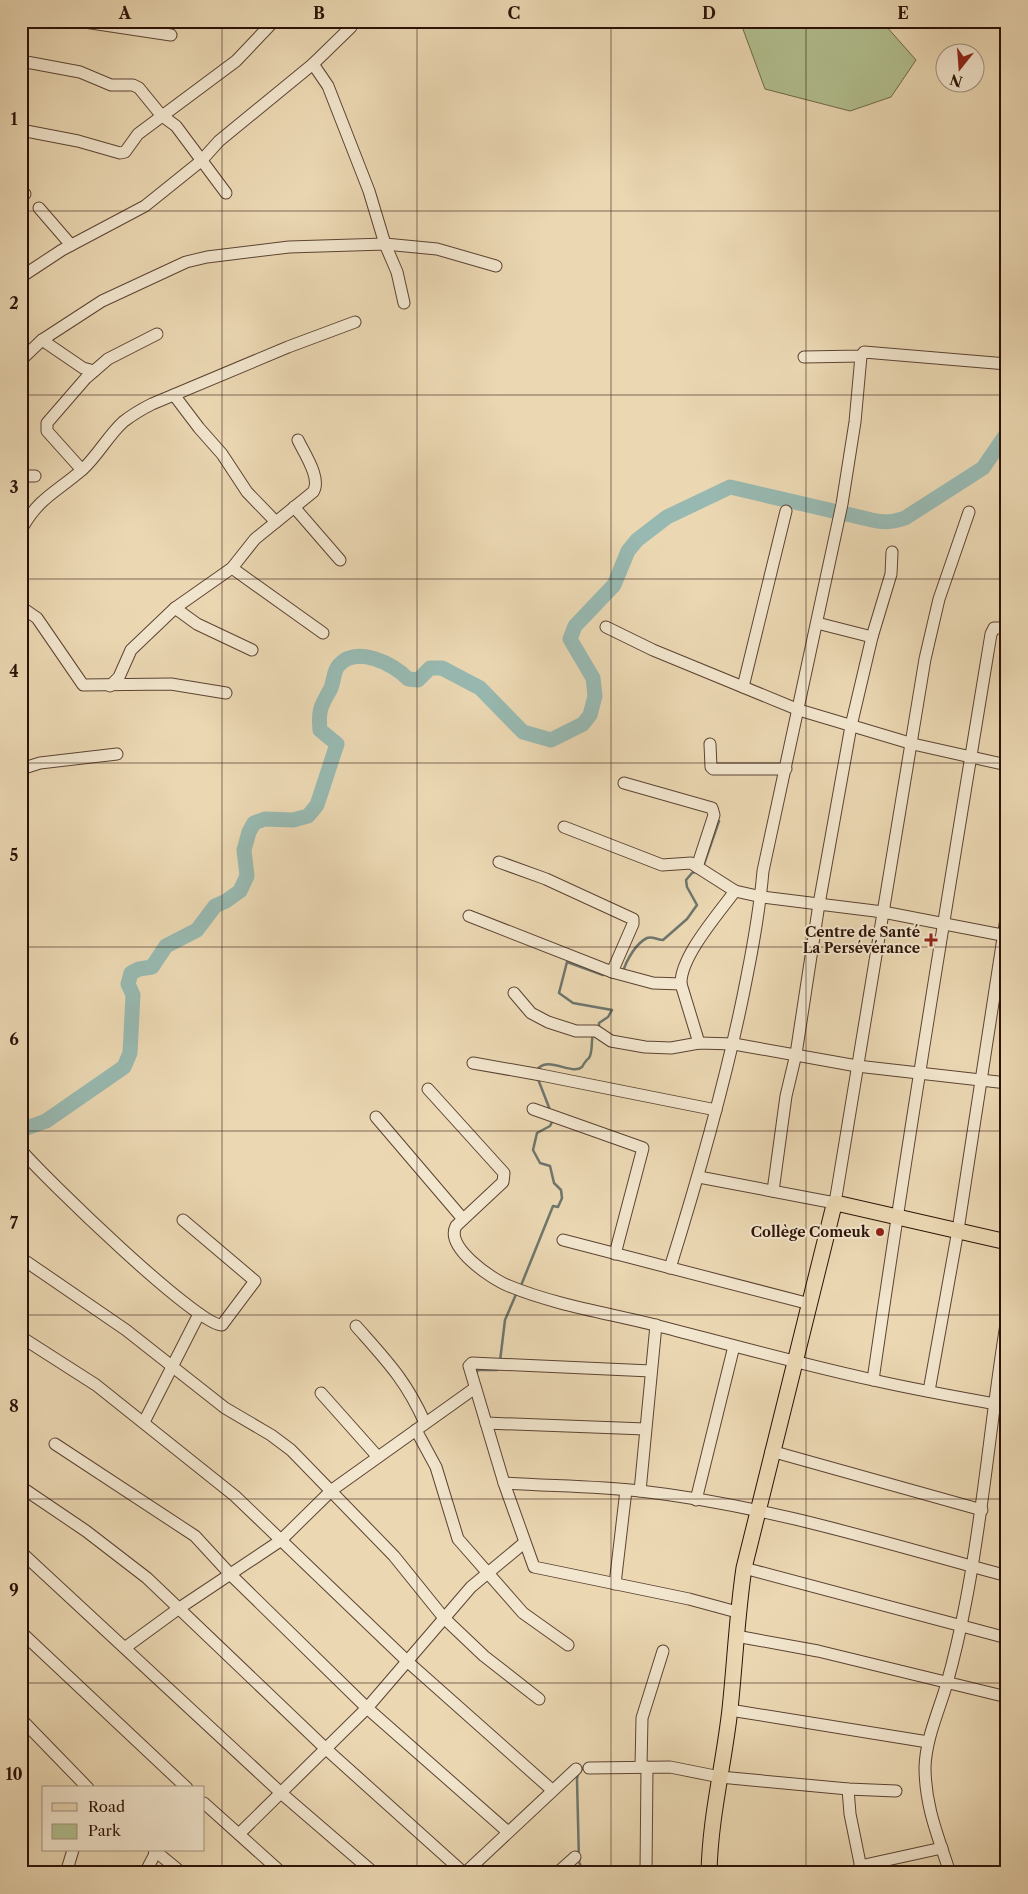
<svg xmlns="http://www.w3.org/2000/svg" width="1028" height="1894" viewBox="0 0 1028 1894" font-family="'Libre Caslon Text',serif">
<style>
.green{fill:#b2c090;stroke:#6f684c}
.lines{fill:none;stroke-linecap:round;stroke-linejoin:round}
.stream{stroke:#6d766d;stroke-width:2.5}
.river{stroke:#98b9b1;stroke-width:15}
.minor-casing{stroke:#5c4332;stroke-width:13}
.major-casing{stroke:#2c1107;stroke-width:17}
.minor{stroke:#f2e6ce;stroke-width:11}
.major{stroke:#ebd8b3;stroke-width:15}
.grid{fill:none;stroke:#2c1107;stroke-width:1;stroke-opacity:0.55}
.poi-dot{fill:#8f2418;stroke:#f2e6ce;stroke-width:2}
.labels{text-anchor:middle;dominant-baseline:central;stroke-width:4;stroke-linejoin:round;paint-order:stroke}
.poi-label{font-size:14px;font-weight:bold;fill:#2c1107;stroke:#f2e6ce;text-anchor:end}
.neatline{fill:none;stroke:#2c1107;stroke-width:2}
.grid-label{font-size:16px;text-anchor:middle;font-weight:bold;fill:#2c1107}
</style>
<rect width="100%" height="100%" fill="#ebd8b3"/>
<filter id="stains"><feTurbulence type="fractalNoise" baseFrequency=".004" numOctaves="4"/><feColorMatrix values="0 0 0 0 .2 0 0 0 0 .09 0 0 0 0 .02 0 0 0 .5 -.17"/></filter>
<radialGradient id="worn" r=".72"><stop offset=".6" stop-color="#630" stop-opacity="0"/><stop offset="1" stop-color="#630" stop-opacity=".3"/></radialGradient>
<polygon class="green" points="740,21 877,21 886,26 916,60 891,97 850,111 765,89"/>
<g class="lines">
<g class="stream">
<polyline points="703,867 719,821"/>
<path d="M623,972C626,961 636,943 647,938C652,936 658,940 663,940L687,919L697,905L687,887L686,880L692,873L697,871"/>
<polyline points="599,1029 599,1023 608,1017 612,1010 573,1003 559,993 567,962 603,975"/>
<path d="M536,1071C547,1054 571,1076 582,1067C583,1065 587,1059 589,1058C593,1052 591,1040 593,1034"/>
<polyline points="538,1079 550,1110"/>
<polyline points="520,1288 553,1206 558,1207 562,1198 561,1190 554,1183 550,1166 540,1163 533,1150 537,1133 550,1126 553,1120"/>
<polyline points="500,1361 505,1320 517,1292"/>
<polyline points="476,1374 478,1370 497,1370"/>
<polyline points="584,1873 579,1862 577,1779 578,1774 585,1766"/>
</g>
<path class="river" d="M21,1130L46,1121L124,1067L130,1053L133,995L128,984L131,973L139,969L152,967L166,946L197,930L215,906L226,901L240,891L247,876L244,850L249,832L254,823L265,819L293,820L308,816L317,805L337,744L320,730C318,710 321,706 330,690C334,683 333,671 339,665C357,645 394,664 408,679L418,680L430,668H442L480,688L523,732L551,740L583,724L590,715L595,696L593,678L570,639L575,626L614,585L628,551L637,540L667,517L730,487L872,520C885,523 893,522 905,518L983,468L1007,433"/>
<g class="minor-casing">
<g id="minor">
<polyline points="78,21 171,35"/>
<polyline points="21,61 80,72 111,85 133,85 139,88 161,115 176,126 226,193"/>
<polyline points="313,64 328,86 369,191 385,244 397,272 404,303"/>
<polyline points="21,130 78,141 120,153 125,152 138,134 236,61 274,21"/>
<polyline points="21,193 25,194"/>
<polyline points="39,208 71,245"/>
<polyline points="21,277 62,250 145,206 201,161 219,141 313,64 351,27 352,21"/>
<polyline points="42,340 83,368 94,371"/>
<polyline points="804,357 861,356 864,352 1007,364"/>
<polyline points="21,360 42,340 102,301 186,262 207,257 289,247 385,244 437,249 496,266"/>
<polyline points="174,395 199,428 222,454 247,492 276,522"/>
<polyline points="82,470 47,431 47,423 86,378 108,359 157,334"/>
<polyline points="21,476 35,476"/>
<polyline points="294,507 340,560"/>
<path d="M21,530C39,497 57,492 83,469C98,455 108,436 123,422C132,415 142,409 152,404L288,347L355,322"/>
<polyline points="232,568 323,633"/>
<polyline points="21,607 37,618 83,685 171,684 226,693"/>
<polyline points="175,608 197,624 252,650"/>
<polyline points="817,623 872,637"/>
<polyline points="606,627 653,650 799,710 913,744 1007,765"/>
<path d="M110,686L119,677L131,650L175,608L232,568L255,539L313,492C322,479 304,453 298,440"/>
<polyline points="743,687 786,511"/>
<polyline points="710,744 711,767 713,769 786,769"/>
<polyline points="21,769 40,763 117,754"/>
<polyline points="624,783 712,808 714,815 697,867"/>
<polyline points="564,827 662,865 691,863 735,891 762,897 883,912 1007,936"/>
<polyline points="499,862 546,879 633,919 633,924 612,972"/>
<polyline points="469,916 612,972 653,983 681,984"/>
<polyline points="514,993 531,1013 548,1022 576,1031 596,1031 611,1041 645,1047 671,1048 699,1043 734,1044 857,1066 1007,1083"/>
<path d="M699,1043L681,984C680,957 719,913 735,891"/>
<polyline points="473,1063 541,1075 716,1110"/>
<path d="M428,1089L504,1173L503,1182L456,1226C445,1247 491,1279 509,1286C555,1305 607,1313 655,1325C728,1344 800,1364 873,1380C917,1390 962,1398 1007,1406"/>
<polyline points="533,1109 643,1148 615,1254"/>
<polyline points="376,1117 463,1219"/>
<path d="M21,1150C43,1176 198,1327 222,1325L255,1281L183,1220"/>
<polyline points="699,1177 835,1203 925,659 939,599 969,512"/>
<polyline points="773,1191 786,1096 796,1054 819,904 851,726 872,637 891,574 892,552"/>
<polyline points="563,1240 810,1304"/>
<polyline points="21,1258 126,1330 225,1408 271,1435 291,1450 394,1556 444,1618 484,1656 539,1699"/>
<path d="M670,1268C700,1172 728,1075 747,976C754,941 760,906 763,871L842,504L855,422L861,356"/>
<path d="M356,1326C386,1360 406,1380 425,1423"/>
<polyline points="21,1337 96,1385 235,1496 408,1662 552,1790"/>
<polyline points="651,1371 472,1363 469,1366 504,1483 534,1567 689,1599 737,1612"/>
<path d="M873,1380C909,1131 950,883 991,634L994,628H1007"/>
<polyline points="929,1391 958,1230 1007,912"/>
<polyline points="321,1393 378,1457"/>
<polyline points="144,1422 199,1314"/>
<polyline points="486,1423 645,1429"/>
<polyline points="416,1430 436,1467 458,1539 523,1613 568,1645"/>
<polyline points="55,1444 195,1536 230,1574 367,1708 508,1832"/>
<polyline points="771,1451 982,1510"/>
<path d="M504,1483C549,1486 595,1486 640,1491C765,1505 886,1543 1007,1576"/>
<polyline points="21,1487 86,1531 147,1578 325,1748 464,1873"/>
<polyline points="640,1491 656,1325"/>
<polyline points="696,1500 734,1346"/>
<polyline points="21,1552 281,1793 374,1873"/>
<polyline points="744,1568 1007,1638"/>
<polyline points="615,1584 626,1490"/>
<polyline points="21,1632 187,1788"/>
<polyline points="736,1636 818,1651 1007,1697"/>
<polyline points="126,1647 178,1609 280,1541 332,1490 475,1388"/>
<polyline points="730,1710 928,1742"/>
<polyline points="21,1719 88,1788"/>
<polyline points="641,1767 642,1718 663,1651"/>
<polyline points="589,1768 670,1767 720,1777 848,1789 896,1791"/>
<polyline points="848,1789 850,1814 862,1873"/>
<polyline points="204,1803 282,1873"/>
<polyline points="239,1834 367,1708 471,1587 524,1543"/>
<polyline points="154,1850 182,1873"/>
<polyline points="860,1866 942,1848"/>
<polyline points="66,1873 73,1850"/>
<polyline points="145,1873 156,1852"/>
<polyline points="465,1873 576,1769"/>
<polyline points="557,1873 575,1857"/>
<polyline points="646,1873 647,1767"/>
<path d="M950,1873C938,1836 925,1806 925,1767C926,1738 939,1711 947,1683C954,1658 960,1632 965,1606C984,1511 991,1414 1007,1318"/>
</g>
</g>
<g class="major-casing">
<path id="major" d="M709,1873C710,1817 724,1764 730,1709C735,1662 737,1615 744,1568L834,1205L836,1203L1007,1242"/>
</g>
<use href="#minor" class="minor"/>
<use href="#major" class="major"/>
</g>
<path class="grid" d="M222,21V1873M417,21V1873M611,21V1873M806,21V1873M21,211H1007M21,395H1007M21,579H1007M21,763H1007M21,947H1007M21,1131H1007M21,1315H1007M21,1499H1007M21,1683H1007"/>
<g class="poi-dot">
<path d="M928.5 932.5h5v5h5v5h-5v5h-5v-5h-5v-5h5z"/>
<circle cx="880" cy="1232" r="5"/>
</g>
<g class="labels">
<g class="poi-label">
<text x="920" y="932">Centre de Santé<tspan x="920" dy="16">La Persévérance</tspan></text>
<text x="870" y="1232">Collège Comeuk</text>
</g>
</g>
<rect width="1028" height="1894" fill="none" stroke="#ebd8b3" stroke-width="55"/>
<rect x="42" y="1786" width="162" height="65" fill="#f2e6ce" stroke="#a3917e"/>
<rect x="52" y="1803" width="25" height="8" fill="#ebd8b3" stroke="#a3917e"/>
<text x="88" y="1812" font-size="15" fill="#2c1107">Road</text>
<rect x="52" y="1824" width="25" height="15" fill="#b2c090" stroke="#a3917e"/>
<text x="88" y="1836" font-size="15" fill="#2c1107">Park</text>
<g transform="translate(960 68) rotate(197)"><circle r="24" fill="#f2e6ce" stroke="#a3917e"/>
<path d="M0-4L9 19L0 12L-9 19Z" fill="#8f2418"/>
<text y="-8" font-size="14" font-weight="bold" text-anchor="middle" fill="#2c1107">N</text>
</g>
<rect x="28" y="28" width="972" height="1838" class="neatline"/>
<g class="grid-label">
<text x="125" y="19">A</text>
<text x="319" y="19">B</text>
<text x="514" y="19">C</text>
<text x="709" y="19">D</text>
<text x="903" y="19">E</text>
<text x="14" y="125">1</text>
<text x="14" y="309">2</text>
<text x="14" y="493">3</text>
<text x="14" y="677">4</text>
<text x="14" y="861">5</text>
<text x="14" y="1045">6</text>
<text x="14" y="1229">7</text>
<text x="14" y="1412">8</text>
<text x="14" y="1596">9</text>
<text x="14" y="1780">10</text>
</g>
<rect width="100%" height="100%" filter="url(#stains)"/>
<rect width="100%" height="100%" fill="url(#worn)"/>
</svg>
